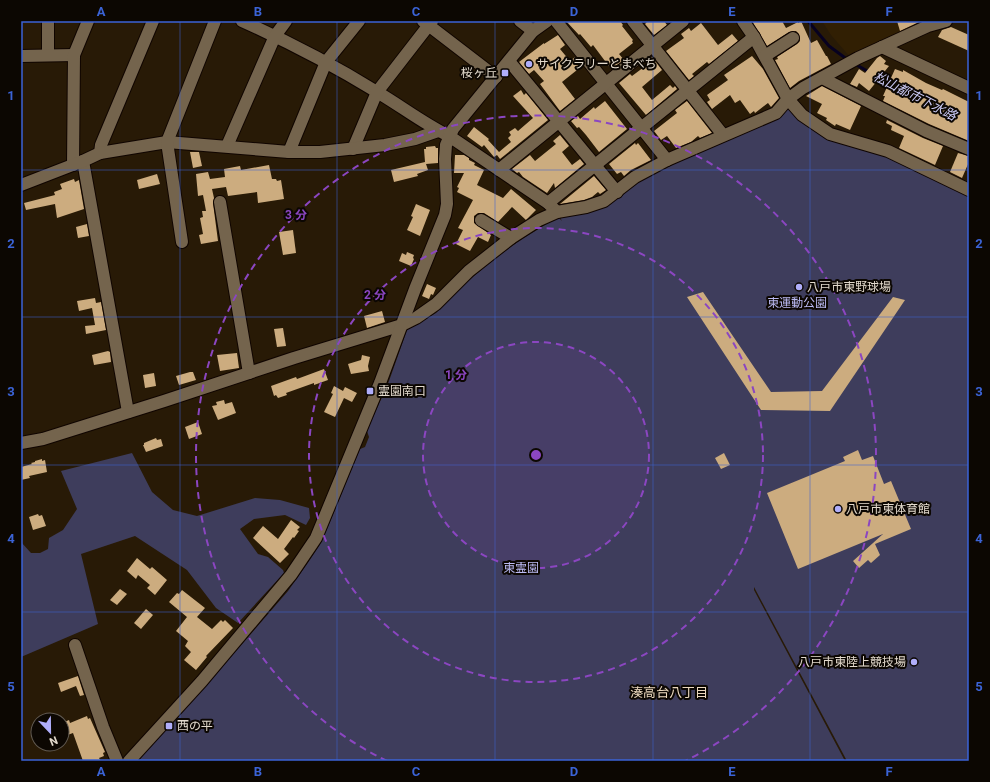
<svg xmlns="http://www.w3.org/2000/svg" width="990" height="782" viewBox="0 0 990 782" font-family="Roboto,'Noto Sans JP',sans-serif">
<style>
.built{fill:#311f03}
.green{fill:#3e3d5c}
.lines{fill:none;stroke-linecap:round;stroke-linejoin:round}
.stream{stroke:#070120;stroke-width:3}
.building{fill:#ccac7f}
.minor-casing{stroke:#100500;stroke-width:14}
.minor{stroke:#74644d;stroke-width:12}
.grid{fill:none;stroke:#3b63d6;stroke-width:1;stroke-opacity:0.55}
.ring{fill:none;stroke:#8b46c1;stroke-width:2;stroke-dasharray:7 5}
.poi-dot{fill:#b0aefa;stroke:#0c0702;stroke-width:1.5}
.labels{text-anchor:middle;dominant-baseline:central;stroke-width:4;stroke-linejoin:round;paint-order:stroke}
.poi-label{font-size:12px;fill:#e3dacd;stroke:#0c0702;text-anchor:start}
.park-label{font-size:12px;fill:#bbbaf3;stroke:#0c0702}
.water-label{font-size:13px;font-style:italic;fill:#c9c9f4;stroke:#0c0702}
.neighbourhood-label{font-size:13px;fill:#ecd9bf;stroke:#0c0702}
.centre{fill:#8b46c1;stroke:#0c0702;stroke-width:2}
.ring-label{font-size:12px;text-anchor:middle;font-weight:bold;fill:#8b46c1;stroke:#0c0702;stroke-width:4;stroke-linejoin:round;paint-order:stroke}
.neatline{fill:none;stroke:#3b63d6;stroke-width:1.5}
.grid-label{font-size:13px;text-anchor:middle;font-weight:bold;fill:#3b63d6}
</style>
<rect width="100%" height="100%" fill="#281a06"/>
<polygon class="built" points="822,21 934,21 851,58 831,35"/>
<g class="green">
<polygon points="788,99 816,125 969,190 969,761 847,761 754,587 754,590 845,761 138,761 205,687 288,591 307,564 319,546 327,529 360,449 365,447 369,437 367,431 389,381 407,330 436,313 468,281 497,257 522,239 558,217 562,221 557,212 617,192"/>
<polygon points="132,453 152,492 173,510 197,516 255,498 280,500 309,508 310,518 306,525 285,515 254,519 240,529 258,554 268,557 283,570 284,573 238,623 216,608 187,570 135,536 81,554 98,624 21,657 21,542 31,553 40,553 48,549 49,538 63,530 77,509 61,471"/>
</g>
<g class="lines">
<g class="stream">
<polyline points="808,21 829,46 848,60"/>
<polyline points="855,64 869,72"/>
<polyline points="877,78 890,87"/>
</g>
</g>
<g class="building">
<polygon points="566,21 620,21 623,25 622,26 633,40 632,41 633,43 619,54 624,60 611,69 593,45 591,47 580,34 579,35"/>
<polygon points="648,21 664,21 667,25 654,35 645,24"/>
<polygon points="752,21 782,21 786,28 798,22 798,23 801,21 811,43 817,40 826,56 827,56 831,64 799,81 790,88 775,60 778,59 777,57 797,44 800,41 799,34 796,31 789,32 767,46"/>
<polygon points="897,21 921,21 900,31"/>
<polygon points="701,23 718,45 732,34 738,41 709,64 707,62 692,74 694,76 689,80 666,51 684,38 681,34 689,28 691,31"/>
<polygon points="951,27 969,35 969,51 938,37 942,30"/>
<polygon points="558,35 565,45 560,49 570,61 575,57 582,66 562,82 575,99 560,111 540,84 544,81 534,70 529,74 519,62 544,43 544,44"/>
<polygon points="752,56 763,69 779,98 771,107 768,103 755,113 754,111 750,114 740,100 735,103 730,95 712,109 707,102 710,100 707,95 728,80 724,75"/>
<polygon points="880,56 886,61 884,64 889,66 869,91 859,83 857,87 850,84 859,69 865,73 877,58"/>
<polygon points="652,57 662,70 642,87 652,100 670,85 673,88 675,86 677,89 646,115 619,83 630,74 632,76 648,64 646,62"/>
<polygon points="895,69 903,72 903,70 926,83 942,90 943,89 969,102 969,141 929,124 883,101 885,96 883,96"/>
<polygon points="822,86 861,106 850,130 836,124 835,126 826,120 827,118 817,113 822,104 806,96"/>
<polygon points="521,90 524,95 526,93 548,120 500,159 497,155 494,157 484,145 482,147 467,136 474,127 489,139 488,140 499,152 511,142 508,138 511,135 509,132 515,128 518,131 533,118 513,96"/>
<polygon points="605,101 627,129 599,152 586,135 579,127 577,128 571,121 578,116 580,119 594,107 595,109"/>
<polygon points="687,101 712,133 700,138 698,136 691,142 676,148 667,136 661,140 654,131 677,113 675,110"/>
<polygon points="887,120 923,138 943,146 935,165 899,148 904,136 891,130 892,126 886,123"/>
<polygon points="560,135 569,146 562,152 572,165 580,159 584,164 555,188 554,183 547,193 523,177 519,172 517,173 512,169 530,155 535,161 556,144 553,141"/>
<polygon points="635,143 636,145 638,143 651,160 631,170 624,176 621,172 617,174 609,164"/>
<polygon points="435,146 436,148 438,148 438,163 426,164 428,170 417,174 418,176 394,182 391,170 425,162 424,149 426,149 426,147"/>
<polygon points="190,152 199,152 202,166 193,168"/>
<polygon points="958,153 969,156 969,162 962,178 950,172"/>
<polygon points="455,155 464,155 469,158 469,160 475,163 474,165 484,170 477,185 503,198 511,189 536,210 526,220 512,207 498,222 484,213 478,213 474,216 474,223 491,235 488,242 478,237 470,251 456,244 463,230 458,228 473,200 457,192 459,188 457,187 464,173 454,173"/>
<polygon points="269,165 272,179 276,179 277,181 281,180 284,199 258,203 257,192 228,196 226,187 212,189 214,198 213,203 218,241 201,244 199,235 203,234 200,218 203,217 202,211 206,211 203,195 198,196 196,174 208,172 210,179 225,177 224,169 240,166 241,170"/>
<polygon points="157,174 160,184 139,189 137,180"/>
<polygon points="594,176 606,190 600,194 598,192 592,197 584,200 560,204"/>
<polygon points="74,179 75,182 79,180 84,209 57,218 55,204 26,210 24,203 55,195 54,192 62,189 60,184"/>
<polygon points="416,204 430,210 420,236 407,230 413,217 411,216"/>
<polygon points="87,224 89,236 78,238 76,227"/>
<polygon points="293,230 296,253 283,255 279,232"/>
<polygon points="407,252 414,255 413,258 414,259 411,266 399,261 402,253 406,255"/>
<polygon points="427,284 436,288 433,295 431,294 429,299 422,296"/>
<polygon points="703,292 771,392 822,391 893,297 905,300 830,411 761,410 687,297"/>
<polygon points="95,298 96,303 101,302 106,330 86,334 85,326 95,325 92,308 79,311 77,301"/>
<polygon points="382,311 385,322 367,328 364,316"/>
<polygon points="283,328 286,346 277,347 274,329"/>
<polygon points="108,351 110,352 111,362 94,365 92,355"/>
<polygon points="237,353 239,368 220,371 217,355"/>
<polygon points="362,355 370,357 368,366 369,371 351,374 348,364 361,360"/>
<polygon points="324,369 328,380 314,385 314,383 286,393 287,395 278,398 276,395 274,396 271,386 296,377 297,379"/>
<polygon points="190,372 193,372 196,380 179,385 176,376"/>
<polygon points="154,373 156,386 145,388 143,375"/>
<polygon points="334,386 343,391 345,387 357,393 352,402 344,398 335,417 324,412 333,394 331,393"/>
<polygon points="224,400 225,404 232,402 236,413 218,420 212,406 217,405 216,402"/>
<polygon points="198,422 202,434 189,439 185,427"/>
<polygon points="156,438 157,440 161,439 163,446 146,452 143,445 144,445 144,443"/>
<polygon points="858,450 862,460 873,456 884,484 891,481 911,529 875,544 880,555 871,563 868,560 859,568 853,561 883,534 798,569 767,493 845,461 843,457"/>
<polygon points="724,453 730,465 721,469 715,458"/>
<polygon points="42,459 42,461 45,460 47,472 29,476 30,478 21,480 21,467 32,464 31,463 35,462 35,461"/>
<polygon points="38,514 39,516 42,515 46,526 33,530 29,517"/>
<polygon points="291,520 300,527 297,530 299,531 294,538 293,537 284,549 289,554 280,563 253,538 263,526 278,539"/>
<polygon points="137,558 150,569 152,567 167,580 155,595 147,588 150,585 138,575 136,579 127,571"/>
<polygon points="120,589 127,594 117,605 110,600"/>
<polygon points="182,590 205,608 197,617 212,629 221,620 223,622 225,620 233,628 206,656 207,657 196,670 184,660 191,652 185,646 188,641 176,631 187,617 169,602 177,593 179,594"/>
<polygon points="146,609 153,615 141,629 134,623"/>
<polygon points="78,676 84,695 80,696 76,686 61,692 58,683"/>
<polygon points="87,716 88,719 90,718 105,752 103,753 104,756 99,758 101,761 83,761 73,733 62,737 62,723 69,720 70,723"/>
</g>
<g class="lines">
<g class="minor-casing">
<g id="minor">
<polyline points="48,21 48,55"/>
<path d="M242,21C289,42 333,65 377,92C401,106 424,124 449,136L548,203L557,212"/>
<polyline points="423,21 496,77"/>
<polyline points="520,21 533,31"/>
<polyline points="556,21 667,160"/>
<polyline points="633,21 723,135"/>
<polyline points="743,21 754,37 788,99 802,115 830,134 888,151 969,190"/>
<polyline points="882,47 969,88"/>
<polyline points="21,56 74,55"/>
<polyline points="765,56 793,38"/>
<polyline points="509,61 617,192"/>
<polyline points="822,78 926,131 969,149"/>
<polyline points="227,146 275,36 286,21"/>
<polyline points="353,149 377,92 432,21"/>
<polyline points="289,152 326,62 359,21"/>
<polyline points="100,153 101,145 153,21"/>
<polyline points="83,161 128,412"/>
<polyline points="73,165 74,55 88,21"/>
<polyline points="499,170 683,21"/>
<polyline points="21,185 83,161 100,153 167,142 289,152 320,152 385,145 415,139 438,131"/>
<polyline points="220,202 249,373"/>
<polyline points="548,203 754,37"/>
<polyline points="481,220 511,238"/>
<polyline points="182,242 167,142 215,21"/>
<polyline points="21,443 43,439 164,401 294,358 402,325 416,318 436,304 469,271 511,238 539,220 557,212 586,207 604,201 635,177 667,160 776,113 788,99 803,88 858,58 928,26 946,21"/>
<polyline points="75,645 103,727 117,761"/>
<polyline points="129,761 202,681 291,575 316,538 380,383 415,289 445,215 447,204 445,159 446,145 453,129 533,31 547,21"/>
</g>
</g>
<use href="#minor" class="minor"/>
</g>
<path class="grid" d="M180,21V761M337,21V761M495,21V761M653,21V761M810,21V761M21,170H969M21,317H969M21,465H969M21,612H969"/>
<circle cx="536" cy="455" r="113" fill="#8b46c1" fill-opacity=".12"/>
<g class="ring">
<circle cx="536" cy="455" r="113"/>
<circle cx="536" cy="455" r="227"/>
<path d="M387 761A340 340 0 1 1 685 761"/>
</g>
<g class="poi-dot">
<circle cx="529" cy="64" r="4"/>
<rect x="501" y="69" width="8" height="8" rx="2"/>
<circle cx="799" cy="287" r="4"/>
<rect x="366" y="387" width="8" height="8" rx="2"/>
<circle cx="838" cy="509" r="4"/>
<circle cx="914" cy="662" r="4"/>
<rect x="165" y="722" width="8" height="8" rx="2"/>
</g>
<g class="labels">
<g class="poi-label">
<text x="537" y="64">サイクラリーとまべち</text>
<text x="497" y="73" text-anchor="end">桜ヶ丘</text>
<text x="807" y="287">八戸市東野球場</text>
<text x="378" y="391">霊園南口</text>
<text x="846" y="509">八戸市東体育館</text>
<text x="906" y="662" text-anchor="end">八戸市東陸上競技場</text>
<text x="177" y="726">西の平</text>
</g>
<g class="park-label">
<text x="797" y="303">東運動公園</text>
<text x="521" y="568">東霊園</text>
</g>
<g class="water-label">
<text transform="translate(915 96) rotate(27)">松山都市下水路</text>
</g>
<g class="neighbourhood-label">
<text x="669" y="692">湊高台八丁目</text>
</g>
</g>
<circle cx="536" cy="455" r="6" class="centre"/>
<g class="ring-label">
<text x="296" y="219">3 分</text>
<text x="375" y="299">2 分</text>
<text x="456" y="379">1 分</text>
</g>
<rect width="990" height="782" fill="none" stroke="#0c0702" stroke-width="44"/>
<g transform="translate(50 732) rotate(158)"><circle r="19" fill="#0c0702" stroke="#625b53"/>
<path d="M0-3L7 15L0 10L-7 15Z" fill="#b0aefa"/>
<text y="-6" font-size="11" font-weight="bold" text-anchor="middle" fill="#e3dacd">N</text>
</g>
<rect x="22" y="22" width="946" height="738" class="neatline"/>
<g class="grid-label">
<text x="101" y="16">A</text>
<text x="258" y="16">B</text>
<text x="416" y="16">C</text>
<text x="574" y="16">D</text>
<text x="732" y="16">E</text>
<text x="889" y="16">F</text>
<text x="11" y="100">1</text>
<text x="979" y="100">1</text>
<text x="11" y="248">2</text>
<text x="979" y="248">2</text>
<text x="11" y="396">3</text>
<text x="979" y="396">3</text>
<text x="11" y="543">4</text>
<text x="979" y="543">4</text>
<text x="11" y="691">5</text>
<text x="979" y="691">5</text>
<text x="101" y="776">A</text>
<text x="258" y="776">B</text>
<text x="416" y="776">C</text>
<text x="574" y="776">D</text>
<text x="732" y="776">E</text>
<text x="889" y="776">F</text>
</g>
</svg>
